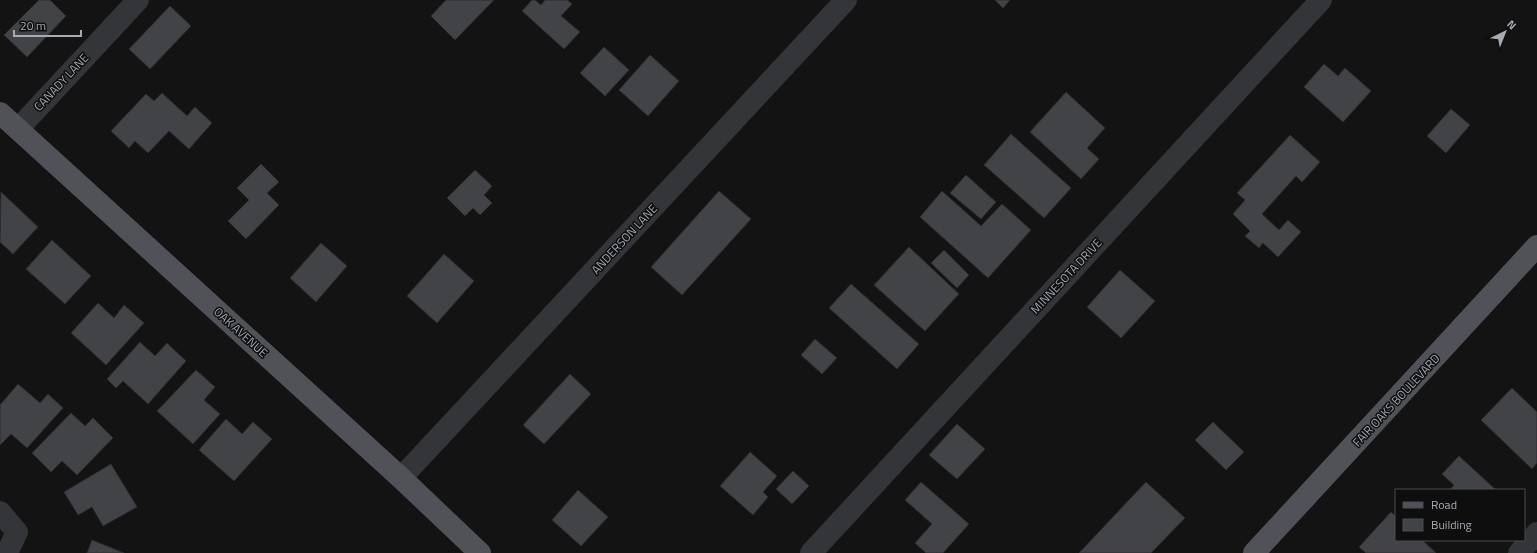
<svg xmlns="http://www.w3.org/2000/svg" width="1537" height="553" viewBox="0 0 1537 553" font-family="'Titillium Web',sans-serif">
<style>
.building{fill:#424347;stroke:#2d2d30}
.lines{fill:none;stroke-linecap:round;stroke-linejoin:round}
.minor{stroke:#343539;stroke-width:22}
.major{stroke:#505257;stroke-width:22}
.labels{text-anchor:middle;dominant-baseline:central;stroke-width:3;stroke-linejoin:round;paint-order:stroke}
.street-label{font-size:12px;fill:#a5aab3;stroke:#0e0e0f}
</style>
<rect width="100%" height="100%" fill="#131314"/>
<g class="building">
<polygon points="39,0 50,0 66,16 27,57 4,35"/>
<polygon points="446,0 494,0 455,40 431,16"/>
<polygon points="532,0 535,0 541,5 545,0 567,0 572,4 561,16 580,32 564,49 522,11"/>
<polygon points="995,0 1010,0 1003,8"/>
<polygon points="170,6 191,26 150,69 129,49"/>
<polygon points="604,47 629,70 605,96 580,73"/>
<polygon points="650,55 679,81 648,116 619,90"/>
<polygon points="1324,64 1338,76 1345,68 1371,91 1343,122 1304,87"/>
<polygon points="1066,92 1105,128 1087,148 1099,159 1081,179 1030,132"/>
<polygon points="162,93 187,116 195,107 212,123 189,149 169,131 148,153 135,141 129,148 111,131 146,94 154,101"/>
<polygon points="1451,109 1470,125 1446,153 1427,136"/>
<polygon points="1011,134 1071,188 1044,218 984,165"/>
<polygon points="1290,135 1320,162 1302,182 1296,176 1262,214 1279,230 1288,220 1301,232 1278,257 1263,243 1259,248 1245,236 1250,231 1233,214 1245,200 1237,193"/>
<polygon points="261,164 279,182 267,193 279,205 246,239 228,221 249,200 237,188"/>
<polygon points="475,170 492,186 484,195 492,203 480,215 473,208 465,216 447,198"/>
<polygon points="966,175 996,202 981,219 950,193"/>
<polygon points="719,191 751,219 682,295 651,267"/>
<polygon points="942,191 981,226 1002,204 1031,230 988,278 920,217"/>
<polygon points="1,192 38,227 13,254 0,242"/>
<polygon points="52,240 91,276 65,304 26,269"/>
<polygon points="321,243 347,266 316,302 290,278"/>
<polygon points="909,247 959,294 925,331 874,285"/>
<polygon points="944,250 969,275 957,288 931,263"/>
<polygon points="444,254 474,281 437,323 407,296"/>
<polygon points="1120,270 1155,301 1121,338 1087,307"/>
<polygon points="851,284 919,344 897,369 829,308"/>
<polygon points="98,303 114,318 124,305 144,323 106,365 71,333"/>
<polygon points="815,339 837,358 822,374 801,355"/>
<polygon points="140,342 155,356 167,343 186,361 148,404 123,381 116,388 107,379"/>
<polygon points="196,370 215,387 204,400 220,414 193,444 157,411"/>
<polygon points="570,374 591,394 544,444 523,425"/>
<polygon points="18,384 40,403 48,394 63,408 27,448 11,434 0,445 0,405"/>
<polygon points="1512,388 1537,412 1537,463 1532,469 1481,420"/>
<polygon points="71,413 85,426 93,418 113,438 77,475 62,461 51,472 32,453"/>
<polygon points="226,419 242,434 253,422 272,439 234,481 199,450"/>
<polygon points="1213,422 1244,452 1226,470 1195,440"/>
<polygon points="957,424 985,449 957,479 929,455"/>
<polygon points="750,452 777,476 763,492 768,497 753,515 720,486"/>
<polygon points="1459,456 1496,490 1450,490 1454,485 1442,474"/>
<polygon points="111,464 137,507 103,526 92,507 78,515 64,492"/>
<polygon points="793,471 809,486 792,504 776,489"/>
<polygon points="921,482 969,524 943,553 926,553 915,543 932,524 905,500"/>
<polygon points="1146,482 1185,518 1151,553 1079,553"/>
<polygon points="578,490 608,517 581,546 552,520"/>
<polygon points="1391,512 1396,517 1396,540 1422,540 1436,553 1366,553 1359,547"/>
<polygon points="92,540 124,553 87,553"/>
</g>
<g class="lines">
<g class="minor">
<polyline points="18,129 138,0"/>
<polyline points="401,478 846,0"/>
<polyline points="0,512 17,532 7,553"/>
<polyline points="811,553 1321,0"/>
<polyline points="1519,553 1537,533"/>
</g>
<g class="major">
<polyline points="0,113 401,478 480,553"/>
<polyline points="1254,553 1537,246"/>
</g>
</g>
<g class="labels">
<g class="street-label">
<text transform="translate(61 82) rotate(-47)">CANADY LANE</text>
<text transform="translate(624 239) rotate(-47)">ANDERSON LANE</text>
<text transform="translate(1066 276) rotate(-47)">MINNESOTA DRIVE</text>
<text transform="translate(241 332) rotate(42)">OAK AVENUE</text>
<text transform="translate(1396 400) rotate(-47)">FAIR OAKS BOULEVARD</text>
</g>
</g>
<rect x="1395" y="489" width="130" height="52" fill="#0e0e0f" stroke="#4a4c51"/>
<rect x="1403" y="502" width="20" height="6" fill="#505257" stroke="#4a4c51"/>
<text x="1431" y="509" font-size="12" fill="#a5aab3">Road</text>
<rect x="1403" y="519" width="20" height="12" fill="#424347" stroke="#4a4c51"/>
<text x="1431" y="529" font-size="12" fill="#a5aab3">Building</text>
<g transform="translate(1505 32) rotate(43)" stroke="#0e0e0f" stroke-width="3" paint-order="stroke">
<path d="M0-3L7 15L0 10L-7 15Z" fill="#a5aab3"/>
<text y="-6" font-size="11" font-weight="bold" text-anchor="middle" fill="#a5aab3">N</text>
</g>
<path d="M14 30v6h67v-6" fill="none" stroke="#a5aab3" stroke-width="2"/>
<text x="20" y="30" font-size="12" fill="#a5aab3" stroke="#0e0e0f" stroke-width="3" paint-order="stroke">20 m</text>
</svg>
